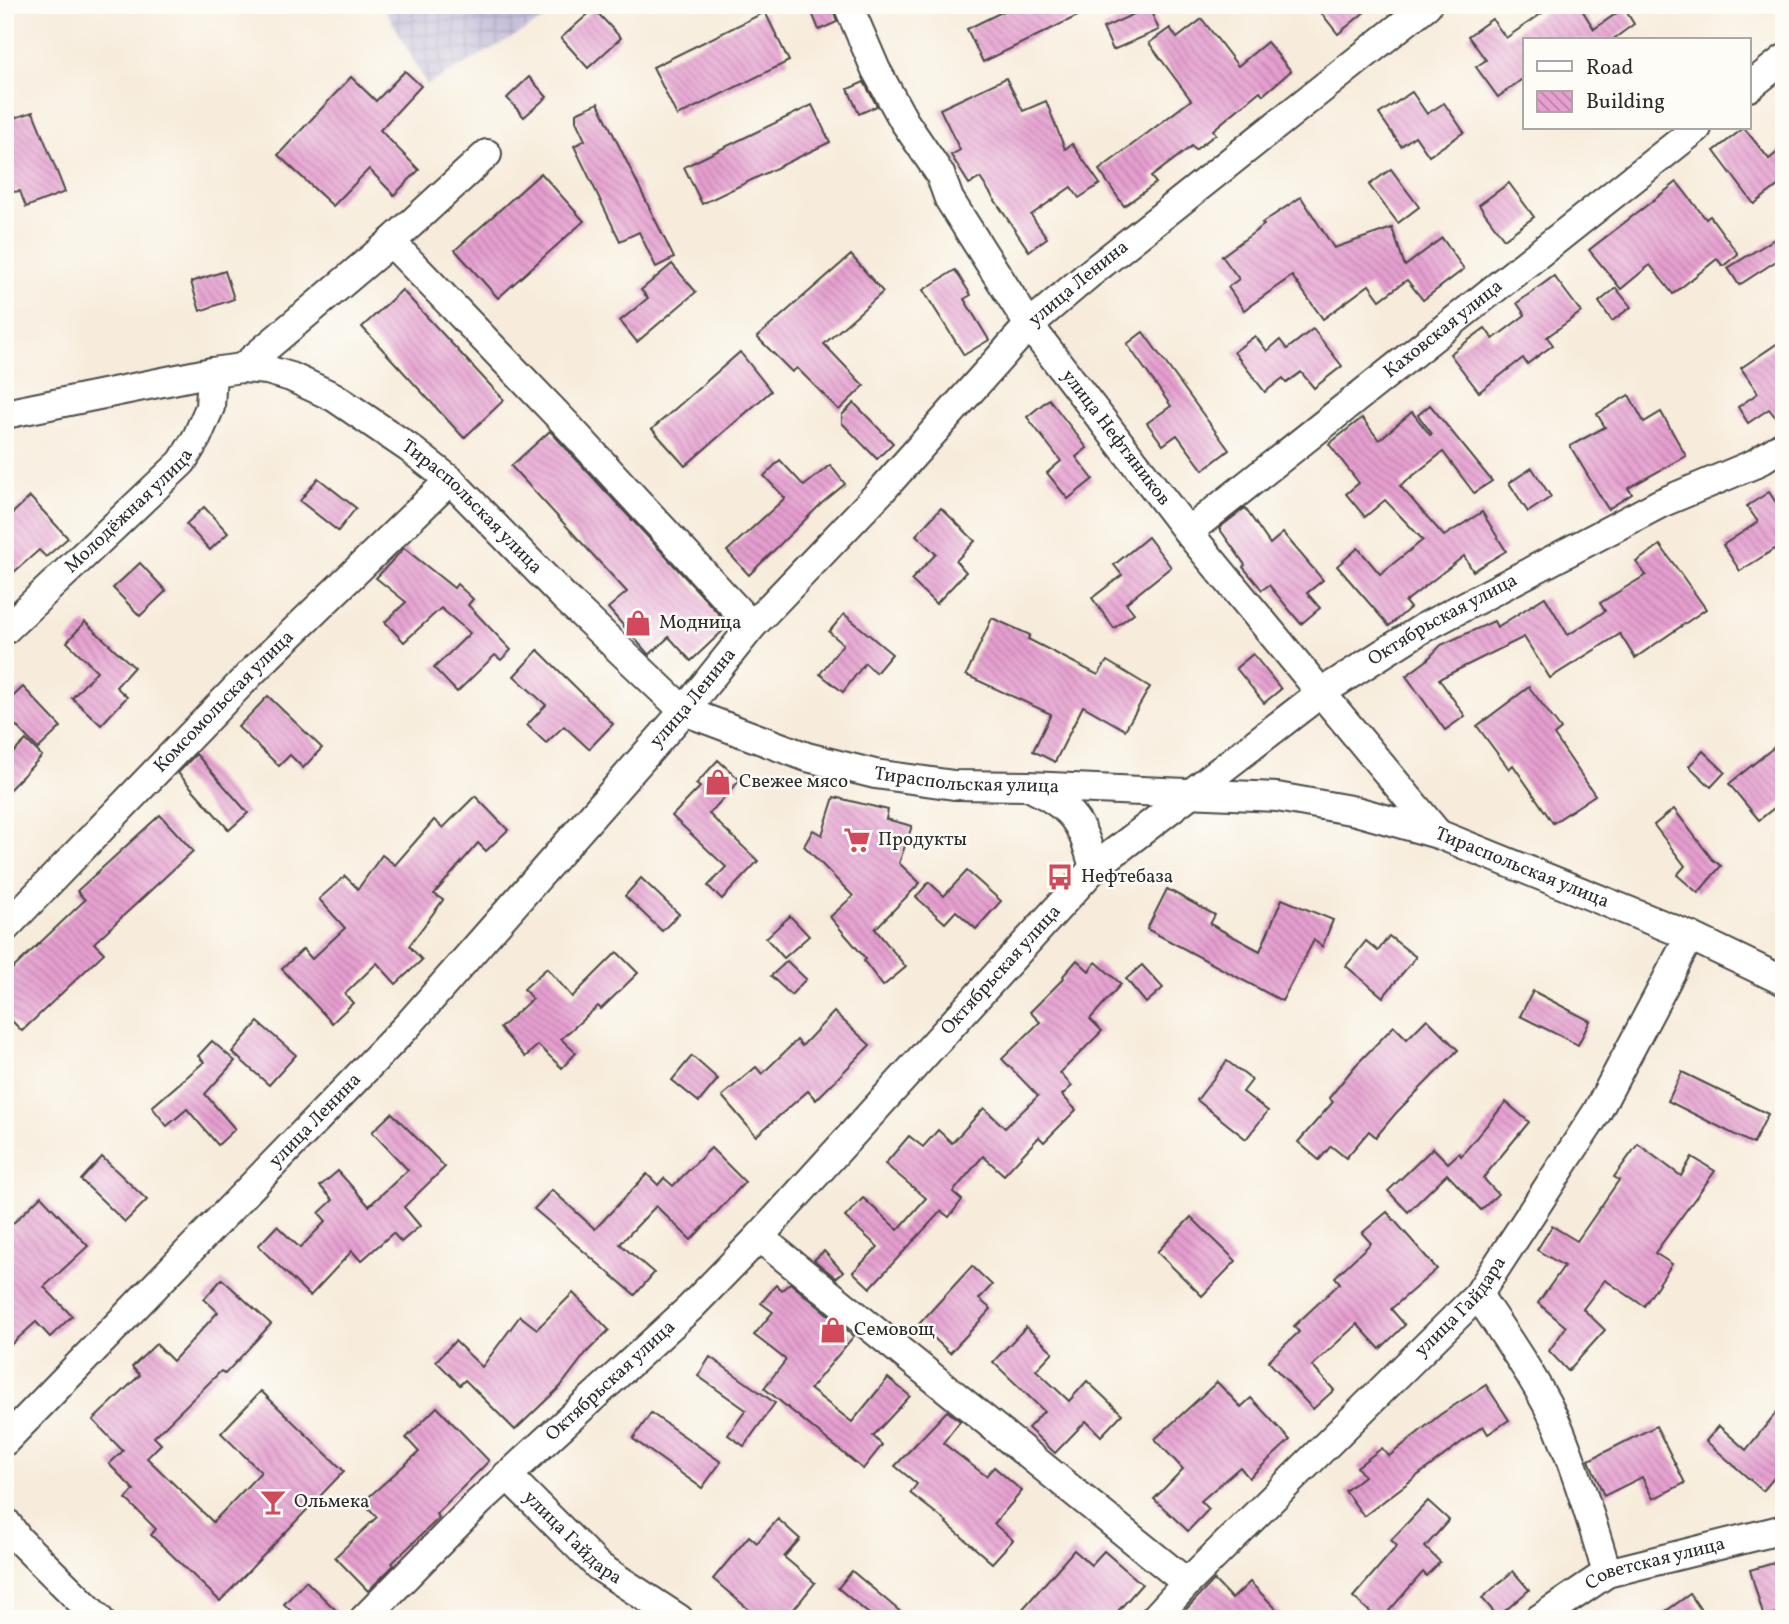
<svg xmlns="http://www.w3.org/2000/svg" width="1789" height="1624" viewBox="0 0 1789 1624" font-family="Vollkorn,serif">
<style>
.industrial{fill:url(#industrial-grid)}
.building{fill:url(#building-back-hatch)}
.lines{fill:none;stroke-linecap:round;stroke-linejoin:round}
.minor-casing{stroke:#4a4845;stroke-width:32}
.minor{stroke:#fff;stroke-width:28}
.labels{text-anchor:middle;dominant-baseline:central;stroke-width:5;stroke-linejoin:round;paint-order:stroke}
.street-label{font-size:19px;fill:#2b2b2b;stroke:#fdfcf7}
.poi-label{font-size:19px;fill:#2b2b2b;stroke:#fdfcf7;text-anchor:start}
</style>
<defs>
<pattern id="industrial-grid" width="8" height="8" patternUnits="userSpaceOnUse" patternTransform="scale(1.75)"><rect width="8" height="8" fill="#c6c0da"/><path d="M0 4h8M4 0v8" fill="none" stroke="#aaa5bb"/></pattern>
<pattern id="building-back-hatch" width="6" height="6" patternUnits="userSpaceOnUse" patternTransform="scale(1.75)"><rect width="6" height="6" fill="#e69fd0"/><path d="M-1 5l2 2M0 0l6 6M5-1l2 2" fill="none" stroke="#bb82a9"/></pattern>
</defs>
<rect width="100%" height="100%" fill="#fdfcf7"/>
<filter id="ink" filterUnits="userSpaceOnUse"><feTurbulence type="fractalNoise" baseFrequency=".0143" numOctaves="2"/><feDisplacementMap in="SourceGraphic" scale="14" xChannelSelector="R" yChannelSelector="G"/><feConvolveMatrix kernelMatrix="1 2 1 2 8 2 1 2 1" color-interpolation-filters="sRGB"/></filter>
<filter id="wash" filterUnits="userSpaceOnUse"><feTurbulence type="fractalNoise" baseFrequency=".00686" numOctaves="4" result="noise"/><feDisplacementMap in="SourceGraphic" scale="28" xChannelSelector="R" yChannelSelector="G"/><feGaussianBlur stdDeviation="1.57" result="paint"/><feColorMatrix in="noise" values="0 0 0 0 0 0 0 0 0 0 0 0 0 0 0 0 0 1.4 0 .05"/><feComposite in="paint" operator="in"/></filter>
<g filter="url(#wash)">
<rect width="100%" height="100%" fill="#f7ecdb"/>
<polygon class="industrial" points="383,5 570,5 427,85"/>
<g id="blocks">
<g class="building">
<polygon points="809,5 832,5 837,22 819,30"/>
<polygon points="1016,5 1100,5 983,62 967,29"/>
<polygon points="1315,5 1373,5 1338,34"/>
<polygon points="1554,5 1579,5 1594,29 1624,8 1634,24 1612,40 1525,40 1525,77 1498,97 1476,67 1486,60 1468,36 1492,19 1506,38"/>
<polygon points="1149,7 1159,30 1113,50 1103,28"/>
<polygon points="594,9 621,38 588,68 561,38"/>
<polygon points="765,12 789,61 677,116 653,67"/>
<polygon points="1202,19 1238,66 1267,42 1291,71 1263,95 1260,91 1213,130 1216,134 1195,150 1192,146 1151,177 1156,183 1124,206 1099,170 1191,100 1149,43 1170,28 1177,38"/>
<polygon points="405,71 421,86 380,130 419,170 394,195 369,169 333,206 278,155 351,77 376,101"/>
<polygon points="529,77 547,97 524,117 507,98"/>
<polygon points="1006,78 1023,111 1046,101 1065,149 1072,144 1100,184 1079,198 1071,187 1031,215 1047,238 1029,251 980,178 969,184 951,155 960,150 940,109"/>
<polygon points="864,82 877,106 859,114 848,89"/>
<polygon points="1412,92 1427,114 1444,103 1464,132 1429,156 1415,136 1401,146 1379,114"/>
<polygon points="598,103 674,258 656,267 639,232 620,241 574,146 585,140 576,121 576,113"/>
<polygon points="812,105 830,142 702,204 684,167"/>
<polygon points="33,112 65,192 26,207 20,191 5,193 5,121"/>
<polygon points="1744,128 1769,159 1784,147 1784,181 1754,204 1714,151"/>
<polygon points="1391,169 1419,207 1398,223 1369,185"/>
<polygon points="541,173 584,221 498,298 455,250"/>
<polygon points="1677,182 1706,219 1710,216 1738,254 1723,266 1717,259 1673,294 1650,265 1621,289 1589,250"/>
<polygon points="1509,183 1534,217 1504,239 1479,205"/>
<polygon points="1301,197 1334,248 1392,228 1405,266 1442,238 1464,269 1423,300 1407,280 1380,300 1369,285 1323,319 1292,276 1244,310 1228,287 1239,279 1222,256 1264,225 1262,223"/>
<polygon points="1784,233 1784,256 1739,285 1728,268"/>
<polygon points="851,255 883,292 824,344 864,386 839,410 797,368 792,372 757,337"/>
<polygon points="672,264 696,292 637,342 620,321 648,298 641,290"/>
<polygon points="955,270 971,295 964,299 989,340 964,355 923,290"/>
<polygon points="225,271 234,299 200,311 191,282"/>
<polygon points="1554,276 1581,312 1547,337 1553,345 1527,364 1523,358 1479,392 1450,354 1485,328 1493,339 1525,315 1517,303"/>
<polygon points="1616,288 1631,307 1612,321 1599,302"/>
<polygon points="402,290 504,400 464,438 362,327"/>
<polygon points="1313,329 1342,366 1314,388 1301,372 1286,383 1283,378 1265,392 1234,352 1255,336 1267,351 1280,340 1287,349"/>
<polygon points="1143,332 1229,450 1203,470 1177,435 1163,445 1147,423 1171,406 1127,344"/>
<polygon points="1784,339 1784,428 1769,409 1748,423 1738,407 1758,393 1741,368"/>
<polygon points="740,352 771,391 685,466 652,429"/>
<polygon points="1629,395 1644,422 1661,412 1686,456 1628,488 1632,494 1608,509 1570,446 1605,427 1597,414"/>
<polygon points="1049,399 1087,448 1076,457 1093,479 1068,499 1047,473 1061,461 1027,417"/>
<polygon points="854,403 893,443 877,459 842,423 842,415"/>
<polygon points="1430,405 1492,481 1474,493 1443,452 1400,486 1444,536 1482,512 1506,551 1473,571 1464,556 1405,602 1410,608 1389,626 1337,566 1358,548 1380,574 1423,540 1385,500 1365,517 1346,494 1359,483 1329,444 1362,418 1379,440 1412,412 1430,435 1432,434 1418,415"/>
<polygon points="550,431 729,625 691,661 669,637 649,655 608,608 627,592 511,466"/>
<polygon points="780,460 804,486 830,465 845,484 822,503 749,575 727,551 785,498 764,476"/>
<polygon points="1532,468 1551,497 1528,512 1509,483"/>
<polygon points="318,478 356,508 338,531 300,501"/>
<polygon points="1769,492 1784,515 1784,543 1740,571 1723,545 1758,522 1747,506"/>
<polygon points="30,497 68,538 46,557 39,550 5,580 5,520"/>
<polygon points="204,507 228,533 210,550 186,524"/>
<polygon points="941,508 975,541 956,561 966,572 936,604 911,580 936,554 916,535"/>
<polygon points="1245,508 1270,544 1283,533 1323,580 1307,593 1320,608 1301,624 1269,585 1262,590 1243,567 1245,565 1219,528"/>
<polygon points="1148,537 1171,567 1126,603 1134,613 1114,628 1092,598 1122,575 1114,565"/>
<polygon points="1660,545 1706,609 1635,658 1620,634 1550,678 1524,637 1439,679 1465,716 1445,730 1406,676 1426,661 1441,645 1494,621 1497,627 1545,597 1568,635 1605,611 1600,603 1646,575 1636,562"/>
<polygon points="404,548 454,588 457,584 473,599 468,605 511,650 501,660 495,655 457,692 434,668 470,633 441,608 404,642 385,622 406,602 376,578"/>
<polygon points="140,563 166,591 140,616 113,588"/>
<polygon points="844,614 892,654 876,673 865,663 843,692 820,674 843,644 829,632"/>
<polygon points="992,618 1030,635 1028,639 1098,675 1107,661 1150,687 1125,730 1083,706 1055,762 1033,751 1051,714 966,675"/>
<polygon points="85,622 134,667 116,687 127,697 101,725 72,698 97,671 67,642"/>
<polygon points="538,650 613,724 589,749 564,726 546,743 527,725 546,705 514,676"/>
<polygon points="1253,654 1281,689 1264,703 1236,668"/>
<polygon points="23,687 61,727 38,749 5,714 5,704"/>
<polygon points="1529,687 1561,729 1554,735 1595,795 1553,823 1513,765 1509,769 1477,726"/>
<polygon points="268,696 322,748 303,768 290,755 279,766 238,727"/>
<polygon points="1784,739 1784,800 1759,820 1729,784"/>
<polygon points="26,740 42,756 5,794 5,761"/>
<polygon points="1703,751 1725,772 1711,787 1689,766"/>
<polygon points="196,754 248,813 229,830 178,773"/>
<polygon points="718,760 740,780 709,814 758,861 722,899 708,886 726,867 672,816 700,787 696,784"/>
<polygon points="475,796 508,830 486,851 478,843 434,894 443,900 409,946 422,960 396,984 377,963 345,994 353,1003 332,1023 282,969 303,949 312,959 345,928 319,899 345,876 358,889 382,855 395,865 434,820 443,828"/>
<polygon points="834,797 888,810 886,819 912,826 899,863 920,883 875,929 906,967 883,986 864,961 866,959 830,917 853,896 804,846 813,830 822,835"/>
<polygon points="1674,809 1712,859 1721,866 1698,893 1677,875 1685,866 1654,825"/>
<polygon points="160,815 193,851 94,943 104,953 22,1031 5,1014 5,976 85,900 77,891"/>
<polygon points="967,871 1001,901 976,929 956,911 945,923 916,897 929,882 944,896"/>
<polygon points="641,878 679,914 662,931 625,896"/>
<polygon points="1167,889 1215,915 1210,924 1260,951 1282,899 1333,920 1322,947 1314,940 1282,1001 1147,929"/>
<polygon points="790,916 809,936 784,958 766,938"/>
<polygon points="1389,936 1416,957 1383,997 1346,966 1366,941 1378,951"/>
<polygon points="617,952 638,973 601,1009 598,1006 561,1039 576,1053 562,1068 538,1045 525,1057 500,1028 532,999 524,989 547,968 572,997"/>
<polygon points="1077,960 1089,971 1096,962 1121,984 1090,1019 1102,1031 1060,1073 1072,1086 1062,1095 1076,1110 1044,1142 1039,1137 1004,1175 983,1156 953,1192 962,1200 949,1217 941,1211 870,1288 853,1272 878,1247 845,1217 863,1198 898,1230 926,1198 885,1164 909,1136 923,1147 938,1130 952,1143 984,1108 1005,1128 1038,1096 1002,1059 1040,1022 1030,1012 1064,978 1063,976"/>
<polygon points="787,961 806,979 791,995 771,976"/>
<polygon points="1142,965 1163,988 1146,1003 1126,979"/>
<polygon points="1533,991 1590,1021 1578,1045 1520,1016"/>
<polygon points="834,1012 870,1045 816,1100 808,1091 756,1136 722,1096 756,1067 762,1074 797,1040 802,1046"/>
<polygon points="1427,1019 1458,1050 1396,1113 1376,1137 1369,1131 1346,1158 1331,1146 1319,1160 1298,1142 1333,1102 1329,1098 1355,1066 1394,1026 1407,1039"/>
<polygon points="258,1022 296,1055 269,1085 232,1052"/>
<polygon points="212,1041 235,1061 205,1094 235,1129 218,1145 187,1109 167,1126 152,1107 204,1062 198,1056"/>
<polygon points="692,1056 718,1079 699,1102 672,1080"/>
<polygon points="1227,1061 1252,1080 1243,1092 1268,1111 1246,1139 1197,1100"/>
<polygon points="1682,1072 1768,1114 1753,1144 1668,1101"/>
<polygon points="1506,1102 1529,1122 1483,1178 1498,1194 1481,1210 1447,1174 1408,1212 1388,1191 1433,1148 1448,1163 1459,1153 1461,1156"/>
<polygon points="392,1113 445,1167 404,1207 420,1226 401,1242 393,1233 361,1261 352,1251 310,1296 258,1246 277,1226 300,1248 326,1221 319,1213 333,1200 320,1186 338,1171 369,1206 408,1170 372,1132"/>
<polygon points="1638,1144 1681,1176 1692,1157 1715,1171 1655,1253 1672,1264 1644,1306 1605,1280 1583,1309 1605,1330 1568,1371 1549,1351 1566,1327 1538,1303 1564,1266 1537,1250 1552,1226 1577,1241 1619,1180 1614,1177"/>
<polygon points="711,1148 745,1182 691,1240 656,1206 620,1244 654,1273 635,1295 534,1209 552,1190 595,1229 647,1174 658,1185 664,1178 673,1186"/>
<polygon points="102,1157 147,1200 125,1222 81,1180"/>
<polygon points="41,1196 88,1246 44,1287 72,1316 50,1337 36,1322 5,1350 5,1231"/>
<polygon points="1387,1212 1437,1269 1391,1309 1405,1325 1380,1349 1357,1324 1312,1366 1334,1390 1313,1409 1268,1361 1299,1332 1294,1326 1340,1283 1335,1277 1371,1243 1362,1233"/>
<polygon points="1191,1217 1236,1261 1202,1296 1157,1252"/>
<polygon points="824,1251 843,1272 836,1278 814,1260"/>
<polygon points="972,1266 992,1285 979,1299 991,1309 950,1353 919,1324"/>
<polygon points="222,1279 271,1324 225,1374 221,1371 154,1437 161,1444 147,1458 213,1522 261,1472 221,1433 261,1391 344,1471 220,1601 151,1535 156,1529 126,1499 134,1490 109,1464 123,1451 93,1420 140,1375 132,1367 156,1344 173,1361 218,1312 204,1299"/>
<polygon points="790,1283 854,1336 810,1389 852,1422 888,1378 910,1396 873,1436 882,1445 863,1469 764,1388 786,1360 754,1335 773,1312 761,1303 776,1285 782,1290"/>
<polygon points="573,1293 609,1330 586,1353 560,1387 515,1430 465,1380 460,1385 436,1361 455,1341 482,1367 520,1316 537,1329"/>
<polygon points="1026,1327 1053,1352 1036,1370 1069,1401 1087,1381 1122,1414 1101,1436 1086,1421 1055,1453 1028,1428 1044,1411 993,1362"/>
<polygon points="710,1357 775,1403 744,1446 728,1435 746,1410 698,1376"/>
<polygon points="1217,1382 1241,1407 1251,1398 1290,1440 1249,1478 1240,1467 1201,1501 1209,1509 1188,1531 1154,1499 1183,1469 1155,1439"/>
<polygon points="1486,1385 1509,1420 1488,1434 1483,1426 1364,1516 1345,1491 1364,1476 1357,1467 1382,1448 1389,1456 1441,1414"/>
<polygon points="1784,1403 1784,1466 1763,1491 1706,1441 1719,1426 1746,1450"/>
<polygon points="437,1407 489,1461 436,1514 439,1518 392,1563 394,1565 368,1591 335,1557 377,1517 363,1502 419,1452 406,1438"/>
<polygon points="947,1411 960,1421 943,1443 986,1476 994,1467 1022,1491 994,1524 1013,1540 992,1563 946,1523 947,1522 910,1493 917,1484 895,1466"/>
<polygon points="651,1413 721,1462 702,1488 633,1439"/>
<polygon points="1656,1426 1685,1483 1653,1499 1642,1477 1604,1496 1589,1460"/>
<polygon points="1428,1501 1449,1520 1425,1547 1440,1562 1426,1576 1423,1572 1382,1619 1378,1619 1353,1597 1397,1546 1391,1540"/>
<polygon points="778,1519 800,1539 784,1557 815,1583 786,1619 760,1619 713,1579 749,1536 757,1543"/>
<polygon points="1074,1550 1091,1565 1104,1551 1142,1584 1111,1619 1014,1619"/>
<polygon points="1784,1560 1784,1612 1764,1618 1750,1570"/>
<polygon points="852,1571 909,1619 875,1619 838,1588"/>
<polygon points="1513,1571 1529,1590 1498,1617 1482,1598"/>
<polygon points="1214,1580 1232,1599 1250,1582 1286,1619 1177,1619"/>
<polygon points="306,1581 345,1619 299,1619 284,1604"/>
<polygon points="1690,1594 1707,1619 1655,1619"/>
</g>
</g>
</g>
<g filter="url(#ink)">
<use href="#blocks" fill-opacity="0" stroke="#4a4845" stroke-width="2"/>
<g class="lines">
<g class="minor-casing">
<g id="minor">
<path id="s1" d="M848,5L876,70L904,121L940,174L949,199L1029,325L1188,532L1438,834"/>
<polyline points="1749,87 1784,59"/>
<polyline points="391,242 566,424 752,626"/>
<polyline points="242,368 391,242 487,154"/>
<path id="s2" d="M5,414L212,372L242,368L267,370L291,377L334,397L409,448L450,480L564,597L684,711L807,757L875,774L954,785L1028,786L1277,797L1356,811L1438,834L1690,936L1784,981"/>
<path id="s3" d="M1188,532L1697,128"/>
<path id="s4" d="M5,630L182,462L197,437L210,407L212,372"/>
<path d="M1034,789C1076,810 1082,825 1094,868"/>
<path id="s5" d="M5,928L252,672L450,480"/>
<polyline points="759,1237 1187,1583"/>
<path d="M1478,1295C1505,1336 1540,1385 1559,1429C1578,1476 1593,1525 1607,1573"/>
<path id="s6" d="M5,1441L408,1025L684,711L752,626L882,490L1029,325L1088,275L1427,5"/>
<path id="s7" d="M507,1475L598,1566L679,1619"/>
<polyline points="5,1521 19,1540 99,1619"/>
<path id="s8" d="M364,1619L478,1503L690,1308L759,1237L1094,868L1322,692L1423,628L1661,503L1754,464L1784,445"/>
<path id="s9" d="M1154,1619L1187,1583L1478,1295L1597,1112L1690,936"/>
<path id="s10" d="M1539,1619L1607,1573L1784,1529"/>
</g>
</g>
<use href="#minor" class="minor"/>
</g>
</g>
<defs>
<g id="shop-bare" transform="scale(2.1)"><path d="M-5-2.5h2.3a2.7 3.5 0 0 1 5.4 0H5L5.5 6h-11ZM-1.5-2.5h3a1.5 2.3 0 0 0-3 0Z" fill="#d1495b" stroke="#fdfcf7" stroke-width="2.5" paint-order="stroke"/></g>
<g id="supermarket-bare" transform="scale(2.1)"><path d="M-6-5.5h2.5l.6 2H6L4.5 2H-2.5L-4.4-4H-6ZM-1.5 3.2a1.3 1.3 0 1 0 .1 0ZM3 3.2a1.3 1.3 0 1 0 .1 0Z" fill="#d1495b" stroke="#fdfcf7" stroke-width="2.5" paint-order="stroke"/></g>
<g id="bus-bare" transform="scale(2.1)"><path d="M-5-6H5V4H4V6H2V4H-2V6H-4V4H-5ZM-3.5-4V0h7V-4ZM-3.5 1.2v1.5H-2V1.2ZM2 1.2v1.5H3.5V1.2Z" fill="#d1495b" stroke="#fdfcf7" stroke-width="2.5" paint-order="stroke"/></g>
<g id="bar-bare" transform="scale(2.1)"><path d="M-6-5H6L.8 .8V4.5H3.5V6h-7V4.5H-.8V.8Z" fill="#d1495b" stroke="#fdfcf7" stroke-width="2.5" paint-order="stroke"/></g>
</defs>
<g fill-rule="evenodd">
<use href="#shop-bare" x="638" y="623"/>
<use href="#shop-bare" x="718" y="782"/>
<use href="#supermarket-bare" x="857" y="840"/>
<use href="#bus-bare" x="1060" y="877"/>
<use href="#shop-bare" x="833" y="1330"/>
<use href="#bar-bare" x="273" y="1502"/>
</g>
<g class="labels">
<g class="street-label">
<text stroke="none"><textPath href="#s6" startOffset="1580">улица Ленина</textPath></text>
<text stroke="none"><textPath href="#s3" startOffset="326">Каховская улица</textPath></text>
<text stroke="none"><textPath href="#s1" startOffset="511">улица Нефтяников</textPath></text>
<text stroke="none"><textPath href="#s2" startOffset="516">Тираспольская улица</textPath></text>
<text stroke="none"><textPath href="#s4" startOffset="172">Молодёжная улица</textPath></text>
<text stroke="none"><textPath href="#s8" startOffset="1477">Октябрьская улица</textPath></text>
<text stroke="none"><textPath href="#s6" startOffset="1013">улица Ленина</textPath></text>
<text stroke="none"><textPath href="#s5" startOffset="315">Комсомольская улица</textPath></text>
<text stroke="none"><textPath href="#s2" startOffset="1104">Тираспольская улица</textPath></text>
<text stroke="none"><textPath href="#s2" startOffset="1671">Тираспольская улица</textPath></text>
<text stroke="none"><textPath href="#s8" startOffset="910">Октябрьская улица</textPath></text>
<text stroke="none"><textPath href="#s6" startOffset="446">улица Ленина</textPath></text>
<text stroke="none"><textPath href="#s9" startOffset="438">улица Гайдара</textPath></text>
<text stroke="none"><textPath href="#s8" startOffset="343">Октябрьская улица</textPath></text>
<text stroke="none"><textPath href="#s7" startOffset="91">улица Гайдара</textPath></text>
<text stroke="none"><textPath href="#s10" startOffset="131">Советская улица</textPath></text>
</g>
<g class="poi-label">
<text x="659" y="623">Модница</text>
<text x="739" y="782">Свежее мясо</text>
<text x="878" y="840">Продукты</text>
<text x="1081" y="877">Нефтебаза</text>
<text x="854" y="1330">Семовощ</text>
<text x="294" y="1502">Ольмека</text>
</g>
</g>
<rect width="1789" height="1624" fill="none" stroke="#fdfcf7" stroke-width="28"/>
<rect x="1523" y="38" width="228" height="91" fill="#fdfcf7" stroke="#a9a8a5" stroke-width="2"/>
<rect x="1537" y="61" width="35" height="10" fill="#ffffff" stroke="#a9a8a5" stroke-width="2"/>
<text x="1586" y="74" font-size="21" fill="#2b2b2b">Road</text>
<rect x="1537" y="91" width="35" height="21" fill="url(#building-back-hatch)" stroke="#a9a8a5" stroke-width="2"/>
<text x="1586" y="108" font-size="21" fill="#2b2b2b">Building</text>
</svg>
